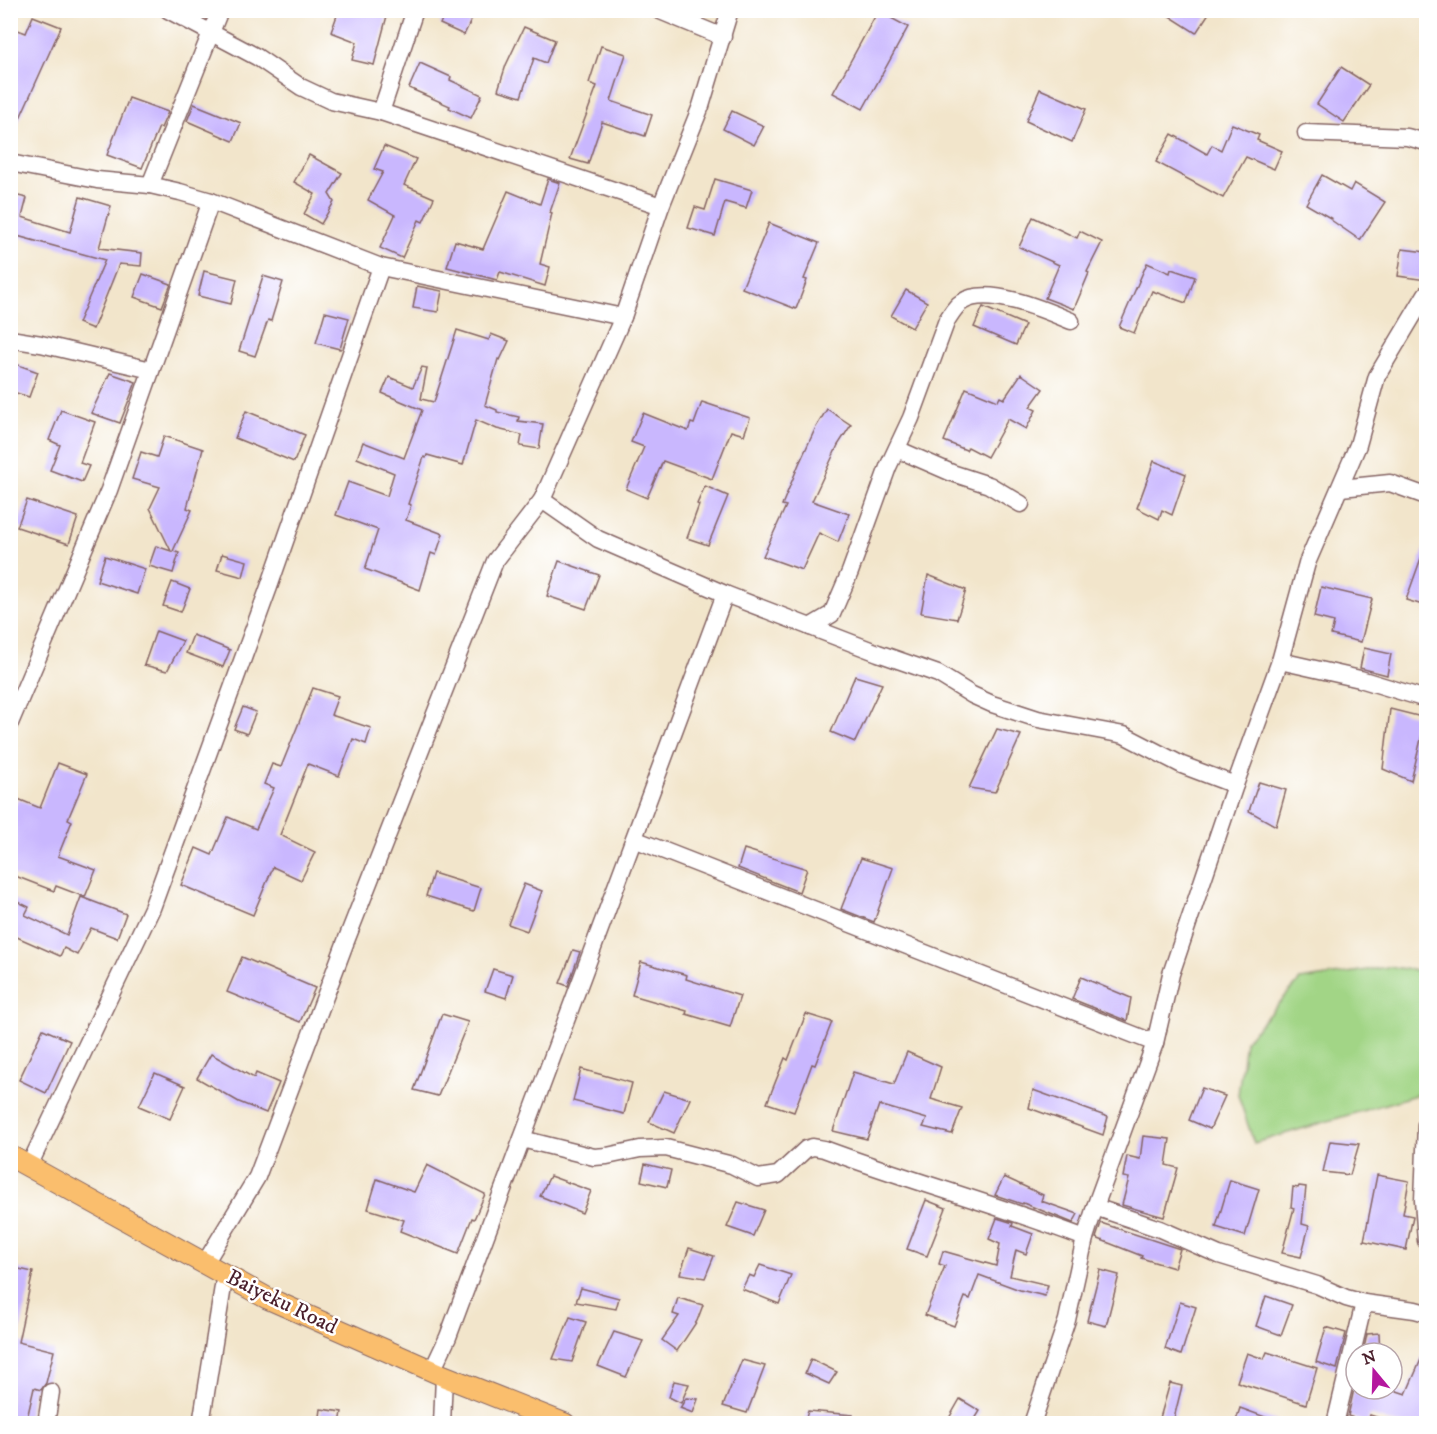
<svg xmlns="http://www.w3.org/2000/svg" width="1437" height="1434" viewBox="0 0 1437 1434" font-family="'IM FELL DW Pica',serif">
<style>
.green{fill:#a2d586;stroke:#767a58;stroke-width:1.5}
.building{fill:#c9b7fe}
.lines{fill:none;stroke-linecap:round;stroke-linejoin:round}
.minor-casing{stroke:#856463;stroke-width:19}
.major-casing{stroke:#856463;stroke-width:23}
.minor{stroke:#fff;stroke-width:16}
.major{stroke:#fabe6d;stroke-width:21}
.labels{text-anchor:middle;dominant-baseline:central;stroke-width:5;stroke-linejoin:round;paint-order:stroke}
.street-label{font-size:22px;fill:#4a1f2b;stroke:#fff}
</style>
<rect width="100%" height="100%" fill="#fff"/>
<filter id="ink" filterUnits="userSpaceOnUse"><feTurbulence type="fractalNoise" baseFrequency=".0167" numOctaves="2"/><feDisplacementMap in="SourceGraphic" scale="12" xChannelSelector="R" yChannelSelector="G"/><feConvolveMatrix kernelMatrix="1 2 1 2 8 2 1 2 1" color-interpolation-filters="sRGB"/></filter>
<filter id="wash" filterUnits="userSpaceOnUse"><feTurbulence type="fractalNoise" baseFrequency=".008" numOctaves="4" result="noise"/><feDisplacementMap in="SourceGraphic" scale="24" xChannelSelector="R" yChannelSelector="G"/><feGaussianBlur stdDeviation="1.35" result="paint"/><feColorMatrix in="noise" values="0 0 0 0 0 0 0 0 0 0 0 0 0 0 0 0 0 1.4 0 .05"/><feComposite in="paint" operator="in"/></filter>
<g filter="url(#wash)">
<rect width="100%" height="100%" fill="#f2e5cb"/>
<polygon class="green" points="1388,967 1426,971 1426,1092 1254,1143 1238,1095 1245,1041 1300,980"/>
<g id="blocks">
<g class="building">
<polygon points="339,10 381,10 388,12 374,65 352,60 357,42 331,32"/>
<polygon points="446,10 476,10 464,35 440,24"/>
<polygon points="1160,10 1211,10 1196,33"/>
<polygon points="878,11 908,27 863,109 833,93"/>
<polygon points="33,16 61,27 10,140 10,27 26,33"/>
<polygon points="524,27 555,40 546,63 534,58 521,97 498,90 506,65"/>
<polygon points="601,46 626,54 611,101 652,115 645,136 602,122 588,164 570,159 597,86 589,83"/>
<polygon points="420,63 451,77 450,80 482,95 471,118 449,108 450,106 409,88"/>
<polygon points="1341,67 1369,85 1344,122 1317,104"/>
<polygon points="1040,89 1086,109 1072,142 1026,121"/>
<polygon points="129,98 168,112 161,128 159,127 142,168 107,155"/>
<polygon points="194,104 241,123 233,141 187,121"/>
<polygon points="732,111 764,126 754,145 723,129"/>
<polygon points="1232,124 1259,135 1257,140 1282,151 1274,169 1246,157 1223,198 1156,162 1172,134 1207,154 1212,145 1221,150"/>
<polygon points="384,146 416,159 404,185 434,198 423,222 419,220 402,258 380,248 395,215 368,200 383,172 374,169"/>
<polygon points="309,155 342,173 329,194 334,202 321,224 304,214 315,194 294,182"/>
<polygon points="1322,175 1350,191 1354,183 1385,202 1360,240 1331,220 1332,219 1306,204"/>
<polygon points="548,179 560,183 550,212 552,213 540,264 550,267 545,286 500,272 497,280 447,267 455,241 483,249 508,191 540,204"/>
<polygon points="715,179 752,190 746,208 725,202 715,236 688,228 695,207 705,210"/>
<polygon points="10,194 27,198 22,217 70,232 80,197 111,206 99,248 142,253 141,266 119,264 93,329 78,323 105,260 17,236 14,244 10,244"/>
<polygon points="1033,217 1077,238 1080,231 1102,242 1087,272 1089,273 1074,309 1045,298 1059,265 1019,247"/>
<polygon points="769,223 819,243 804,279 807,280 796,309 742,288"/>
<polygon points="1402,249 1426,252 1426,280 1398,276"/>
<polygon points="1147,263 1170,273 1171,269 1195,277 1186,303 1152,291 1134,333 1119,327"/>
<polygon points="204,271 237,279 231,304 198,296"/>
<polygon points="143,274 171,284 162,307 134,297"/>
<polygon points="263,276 283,282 271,321 268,320 255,356 239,351"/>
<polygon points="417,286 442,291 438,312 413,308"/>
<polygon points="906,290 927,302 912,328 891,316"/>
<polygon points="983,307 1025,325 1016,345 974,327"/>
<polygon points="325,312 349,318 340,349 316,343"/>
<polygon points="457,330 489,340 491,334 509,341 500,360 498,359 485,405 497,410 497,412 519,417 518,421 543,424 539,449 520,446 522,435 497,429 476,420 463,465 427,455 426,458 424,457 408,504 411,505 406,520 443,534 436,555 431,553 420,590 365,569 378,530 336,515 348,482 387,496 394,473 357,458 363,442 404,458 422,410 382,393 389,377 413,387 422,367 427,368 421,399 434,402"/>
<polygon points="10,362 38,372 29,397 10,391"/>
<polygon points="110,373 136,382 120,423 91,413"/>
<polygon points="1021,374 1043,389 1030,407 1036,410 1026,429 1008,419 987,457 968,447 966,450 944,441 966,388 998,401 1000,397 1004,399"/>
<polygon points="702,402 750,418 744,435 731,431 712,479 663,461 647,498 626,489 644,447 631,442 643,413 688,431 691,423 694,424"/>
<polygon points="827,409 851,425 838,445 812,501 849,514 838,542 819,533 802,570 763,556 786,506 782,505 799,464 816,427"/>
<polygon points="61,410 95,422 80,463 89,466 82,482 50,470 60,445 49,440"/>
<polygon points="246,411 305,435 294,462 235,438"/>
<polygon points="164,436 203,449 187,508 192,510 173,551 179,553 173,573 149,566 156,546 171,551 150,508 160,487 132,479 141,452 157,457"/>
<polygon points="1154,461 1186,474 1172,515 1162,510 1159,519 1137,508"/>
<polygon points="705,486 728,496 708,545 687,538 699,505 697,504"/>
<polygon points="27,500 78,517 69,544 17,527"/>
<polygon points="1425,547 1426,547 1426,606 1406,600"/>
<polygon points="222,554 247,561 243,577 217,570"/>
<polygon points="105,556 145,569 137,594 97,581"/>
<polygon points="559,561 599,575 586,609 547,596"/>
<polygon points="928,575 966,590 957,619 921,613"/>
<polygon points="172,582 190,589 181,612 163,606"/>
<polygon points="1321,587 1372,599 1361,642 1331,635 1334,622 1314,617"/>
<polygon points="156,631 183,641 167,671 144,665"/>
<polygon points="193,635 230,650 223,667 186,653"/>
<polygon points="1364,648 1391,654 1387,675 1360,668"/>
<polygon points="855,676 882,684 855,742 831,732"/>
<polygon points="313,688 338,696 331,715 371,728 366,744 353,739 339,776 308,764 280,835 315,852 301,880 273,867 253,915 181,885 196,848 212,855 228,817 256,829 274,788 264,784 272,764 281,767"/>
<polygon points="243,707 256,712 247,734 234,729"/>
<polygon points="1390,709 1426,718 1411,781 1383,769"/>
<polygon points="997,729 1021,735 995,792 969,788"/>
<polygon points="58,763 87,774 68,819 72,821 58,856 96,870 85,897 56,886 54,891 10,874 10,816 18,799 40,808"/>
<polygon points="1259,782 1286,790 1276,826 1249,811"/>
<polygon points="744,849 807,869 799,892 738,868"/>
<polygon points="861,858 893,868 874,922 841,909"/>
<polygon points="433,873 481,888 474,911 426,896"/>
<polygon points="524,884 542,891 527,931 508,924"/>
<polygon points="81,897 126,914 117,938 91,928 77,955 64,948 60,956 10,934 10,898 29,907 25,915 67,935"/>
<polygon points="573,950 580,952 568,986 560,983"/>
<polygon points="242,957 315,988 300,1022 227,992"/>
<polygon points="641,962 687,975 686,979 740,996 730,1027 686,1014 687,1011 632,995"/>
<polygon points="493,969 513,975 506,998 485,991"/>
<polygon points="1081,977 1131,998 1127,1021 1072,999"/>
<polygon points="442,1014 468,1022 438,1096 414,1090"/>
<polygon points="806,1014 832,1022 815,1065 812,1064 794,1112 767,1103 785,1058 788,1060"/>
<polygon points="43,1029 70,1041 46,1093 19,1080"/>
<polygon points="907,1052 941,1067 931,1099 962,1108 952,1134 923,1127 927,1119 879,1105 867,1139 833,1131 853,1072 894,1084"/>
<polygon points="211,1054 254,1078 256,1073 279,1083 266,1113 239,1102 197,1078"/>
<polygon points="581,1069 632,1083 624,1114 573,1101"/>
<polygon points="155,1073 185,1086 170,1119 139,1106"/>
<polygon points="1202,1088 1225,1096 1210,1129 1189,1120"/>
<polygon points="1033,1090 1108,1117 1103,1135 1029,1108"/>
<polygon points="664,1091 690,1099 674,1133 649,1122"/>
<polygon points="1143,1136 1170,1139 1166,1165 1178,1168 1164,1217 1122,1205 1129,1178 1123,1177 1127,1156 1140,1159"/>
<polygon points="1330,1141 1359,1144 1350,1175 1323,1172"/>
<polygon points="645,1164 671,1170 667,1187 641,1181"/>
<polygon points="427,1165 485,1194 474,1219 472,1218 458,1254 400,1231 404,1220 368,1209 377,1179 414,1192"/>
<polygon points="1377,1175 1409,1181 1403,1214 1413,1216 1406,1250 1364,1241"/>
<polygon points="550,1176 591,1191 582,1213 540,1196"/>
<polygon points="1004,1177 1043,1195 1041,1201 1078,1214 1073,1223 1023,1203 1022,1204 995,1195"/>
<polygon points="1230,1180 1259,1189 1245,1236 1216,1227"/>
<polygon points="1299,1186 1306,1187 1302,1224 1309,1226 1301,1257 1282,1253 1294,1208 1291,1207 1293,1187 1298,1188"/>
<polygon points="926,1200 946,1208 927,1256 907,1249"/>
<polygon points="738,1202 764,1210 753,1236 727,1227"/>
<polygon points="997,1218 1013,1223 1012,1226 1033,1234 1026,1254 1016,1250 1010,1276 1048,1285 1045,1296 1020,1290 979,1275 970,1299 965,1297 954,1326 925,1315 945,1266 939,1264 943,1251 996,1266 1000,1244 989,1239"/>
<polygon points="1101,1223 1180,1249 1174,1268 1141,1258 1142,1256 1096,1238"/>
<polygon points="689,1248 714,1256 705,1278 680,1274"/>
<polygon points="760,1265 791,1275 779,1304 742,1289 749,1275 754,1277"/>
<polygon points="10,1267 33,1272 18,1342 54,1351 46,1383 41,1390 34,1388 26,1423 10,1419"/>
<polygon points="1100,1270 1119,1275 1106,1326 1087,1321"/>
<polygon points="581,1288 619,1298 616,1309 576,1302"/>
<polygon points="1266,1296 1292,1305 1281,1335 1256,1326"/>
<polygon points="678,1298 703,1305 697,1321 677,1351 662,1340 679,1316 673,1314"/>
<polygon points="1180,1302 1196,1307 1181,1355 1165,1349"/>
<polygon points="570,1317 586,1322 572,1362 553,1359"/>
<polygon points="1326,1327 1346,1333 1337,1369 1316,1362"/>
<polygon points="614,1332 643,1341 626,1377 598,1366"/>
<polygon points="1379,1333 1380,1353 1363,1353 1367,1334"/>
<polygon points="1426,1348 1426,1424 1397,1424 1370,1415 1367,1423 1348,1416 1354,1389 1391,1389 1406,1394"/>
<polygon points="1267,1352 1317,1368 1306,1404 1237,1382 1247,1353 1264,1359"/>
<polygon points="811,1359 837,1372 829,1384 805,1373"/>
<polygon points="742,1360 765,1366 747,1413 723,1406"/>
<polygon points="674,1381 689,1384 681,1403 669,1397"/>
<polygon points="1170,1383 1182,1386 1173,1422 1160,1418"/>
<polygon points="686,1398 698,1399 693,1413 680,1408"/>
<polygon points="960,1399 980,1411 972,1424 955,1424 948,1420"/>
<polygon points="1240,1408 1279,1422 1279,1424 1235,1424"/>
<polygon points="321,1409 342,1412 340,1424 319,1424"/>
<polygon points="808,1411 853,1415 853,1424 804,1424"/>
</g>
</g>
</g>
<g filter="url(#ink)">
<use href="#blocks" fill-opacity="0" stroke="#856463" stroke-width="1.5"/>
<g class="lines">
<g class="minor-casing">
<g id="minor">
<polyline points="168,10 257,57 301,87 331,101 381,112 661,206"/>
<polyline points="658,10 723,37"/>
<polyline points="381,112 415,10"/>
<polyline points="1306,133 1407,137 1426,142"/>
<polyline points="10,163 97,180 150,185 180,192 211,201 381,267 623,317"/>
<polyline points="150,185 220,10"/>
<polyline points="10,339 41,344 151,370"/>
<polyline points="897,449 952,473 989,485 1021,504"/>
<polyline points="1341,488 1390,483 1426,496"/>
<polyline points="542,500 598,539 725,594 878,653 938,674 972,695 992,704 1038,719 1124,735 1182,765 1235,785"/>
<path d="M810,627L832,614L850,572L888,467L911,418L947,320C951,314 955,306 962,302C987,285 1045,310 1071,321"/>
<polyline points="1280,661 1360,679 1426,699"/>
<polyline points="10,723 109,490 211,201"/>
<polyline points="634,839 1155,1043"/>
<polyline points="1426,1124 1423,1200 1426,1241"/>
<path d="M522,1139L594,1157L607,1156L640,1149L666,1148L732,1165L758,1178L778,1175L806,1149L813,1147L824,1149C910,1181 999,1205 1085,1238"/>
<polyline points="29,1166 152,908 269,587 381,267"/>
<polyline points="1095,1207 1160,1229 1219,1255 1317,1285 1346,1298 1364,1303 1415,1310 1426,1313"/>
<polyline points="205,1263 257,1177 346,941 495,561 542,500 623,317 661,206 701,106 730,10"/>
<polyline points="432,1371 448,1337 725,594"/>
<polyline points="46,1424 51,1392"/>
<polyline points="201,1424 225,1274"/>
<polyline points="442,1424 444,1376"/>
<polyline points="1032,1424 1067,1320 1085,1238 1095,1207 1155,1043 1171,974 1235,785 1280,661 1307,563 1358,445 1377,376 1426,294"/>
<polyline points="1335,1424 1364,1303"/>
</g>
</g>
<g class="major-casing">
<polyline id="major" points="10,1156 267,1298 444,1376 565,1424"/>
</g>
<use href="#minor" class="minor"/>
<use href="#major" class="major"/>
</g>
</g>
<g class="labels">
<g class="street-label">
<text transform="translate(282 1302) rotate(26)">Baiyeku Road</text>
</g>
</g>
<rect width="1437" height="1434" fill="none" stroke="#fff" stroke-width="36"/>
<g transform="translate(1374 1371) rotate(341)"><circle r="28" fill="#ffffff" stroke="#b7a5aa" stroke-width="1.5"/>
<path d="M0-4.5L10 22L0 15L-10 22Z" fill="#b5179e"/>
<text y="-9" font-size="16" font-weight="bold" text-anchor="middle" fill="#4a1f2b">N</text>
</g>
</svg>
